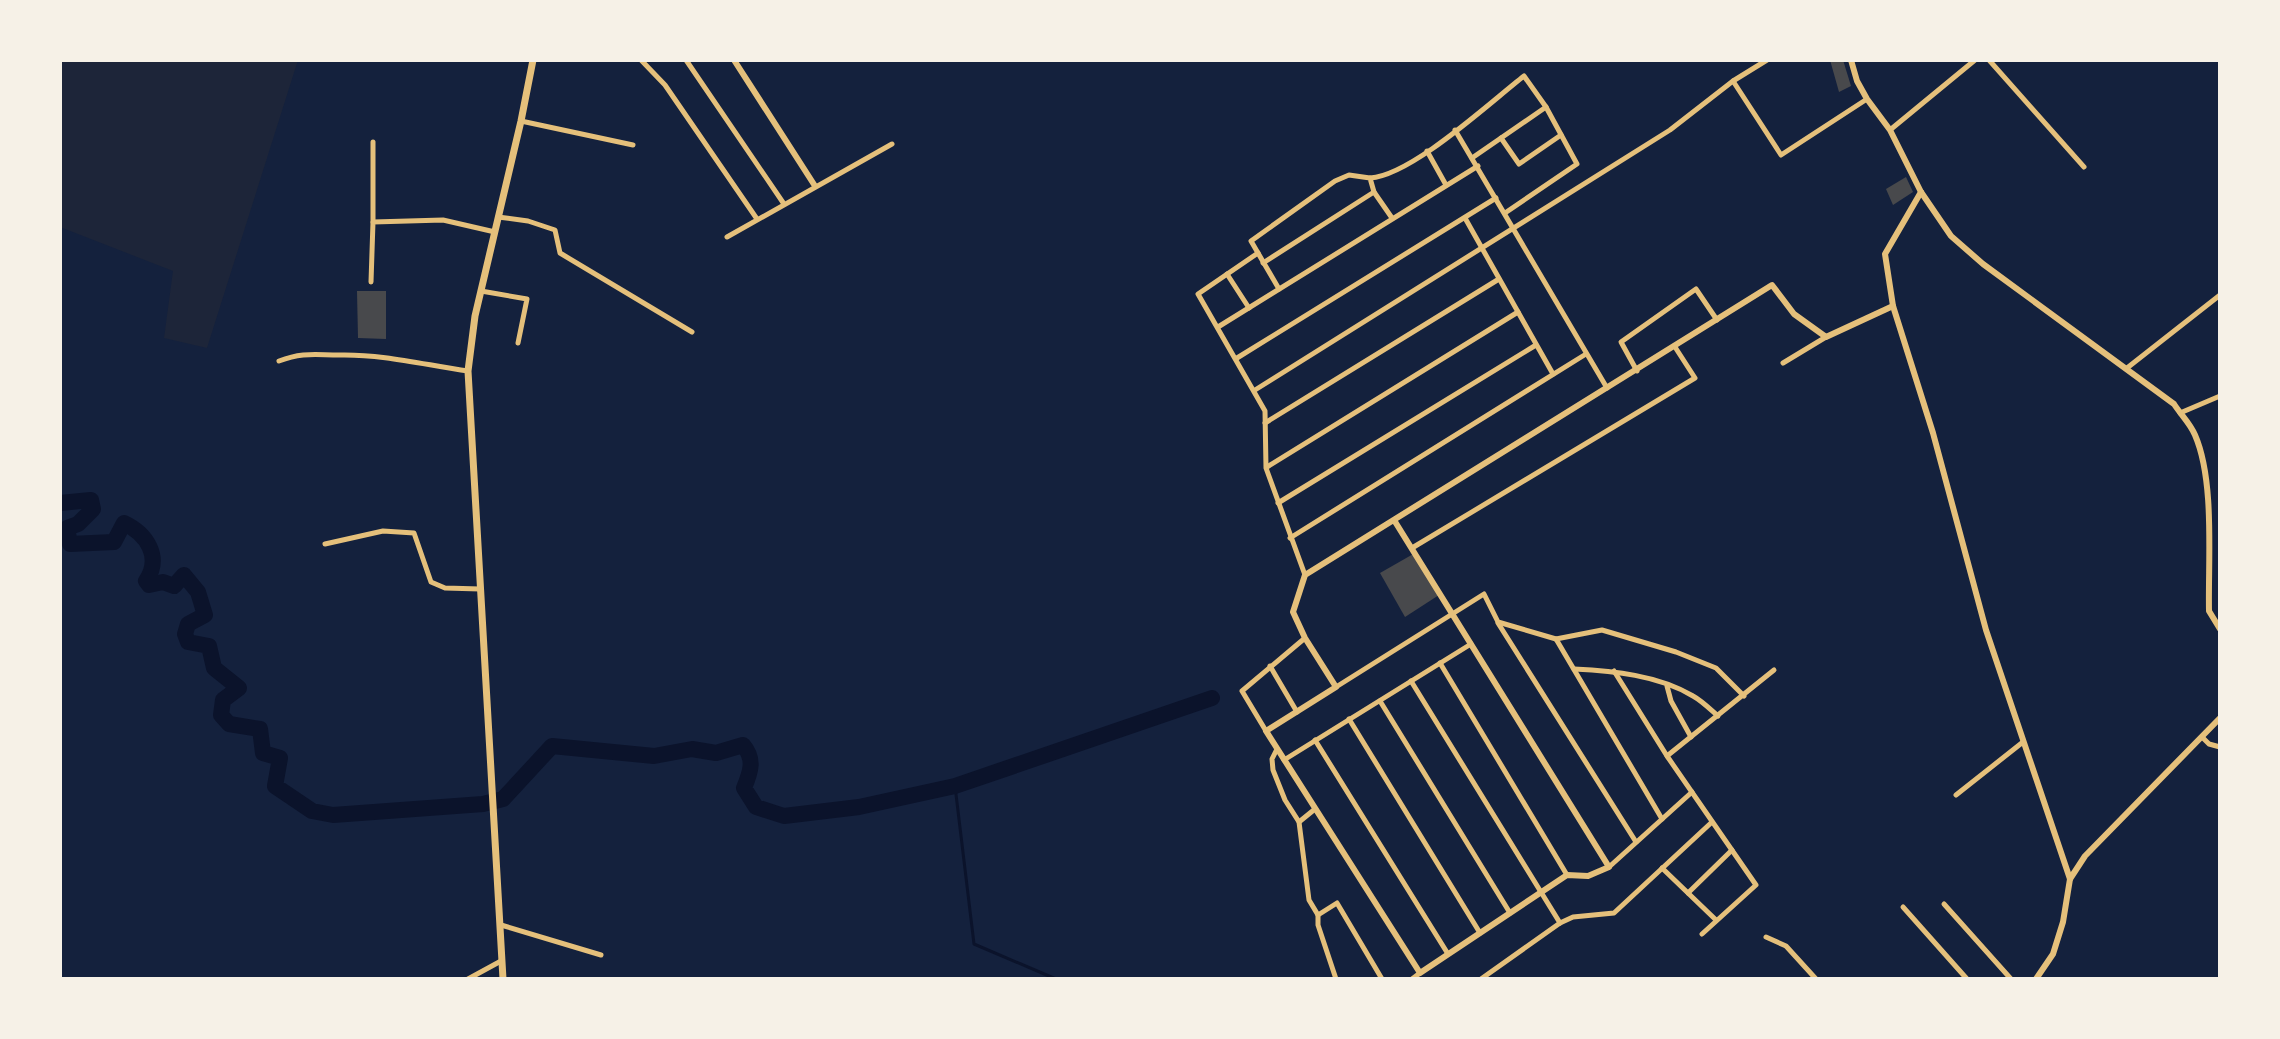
<svg xmlns="http://www.w3.org/2000/svg" width="2280" height="1039" viewBox="0 0 2280 1039" font-family="'Archivo Narrow',sans-serif">
<style>
.green{fill:#1d2539}
.lines{fill:none;stroke-linecap:round;stroke-linejoin:round}
.stream{stroke:#0b132b;stroke-width:3}
.river{stroke:#0b132b;stroke-width:16}
.building{fill:#48494c}
.minor{stroke:#e5c07b;stroke-width:5}
.tertiary{stroke:#e5c07b;stroke-width:6}
.secondary{stroke:#e5c07b;stroke-width:7}
</style>
<rect width="100%" height="100%" fill="#14213d"/>
<polygon class="green" points="60,60 298,60 207,348 164,338 173,271 60,227"/>
<g class="lines">
<polyline class="stream" points="955,786 974,944 1056,979"/>
<path class="river" d="M60,503L91,500L93,509L78,524L67,528L70,544L114,542L124,523C147,534 162,557 146,581L149,585L163,582L174,586L184,575L198,592L205,615L188,624L185,634L188,642L209,646L214,668L239,688L223,700L221,715L229,724L260,729L263,753L280,758L275,786L312,811L333,815L483,804L503,799L552,746L654,756L692,749L716,753L743,745C755,759 751,771 744,788L756,807L784,816L859,807L955,786L1212,698"/>
</g>
<g class="building">
<polygon points="1830,60 1843,60 1851,86 1839,92"/>
<polygon points="1906,177 1913,192 1893,205 1886,189"/>
<polygon points="357,291 386,291 386,339 358,338"/>
<polygon points="1415,553 1439,595 1405,617 1380,573"/>
</g>
<g class="lines">
<g class="minor">
<polyline points="641,60 665,85 757,219"/>
<polyline points="686,60 784,204"/>
<polyline points="1989,60 2084,167"/>
<polyline points="1733,81 1781,155 1867,99"/>
<polyline points="521,121 633,145"/>
<polyline points="1455,130 1607,388"/>
<polyline points="1890,130 1975,60"/>
<polyline points="1501,138 1519,164 1561,135"/>
<polyline points="373,142 373,222"/>
<polyline points="1427,151 1446,185"/>
<polyline points="1472,158 1546,107"/>
<path d="M1370,178C1412,175 1488,104 1524,76L1546,107L1577,164L1505,213"/>
<polyline points="498,217 528,221 555,230 560,253 692,332"/>
<polyline points="1465,218 1553,374"/>
<polyline points="727,237 892,144"/>
<polyline points="1258,253 1198,294 1265,411 1266,468 1305,575"/>
<polyline points="1263,263 1374,192"/>
<polyline points="1227,274 1249,308"/>
<polyline points="371,282 373,222 443,220 495,232"/>
<polyline points="1279,289 1251,241 1335,181 1349,175 1370,178 1374,192 1392,218"/>
<polyline points="481,291 527,299 518,343"/>
<polyline points="1218,327 1478,166"/>
<polyline points="1237,358 1496,198"/>
<path d="M279,361C303,352 315,355 339,355C384,354 425,365 468,371"/>
<polyline points="1783,363 1826,337"/>
<polyline points="2127,368 2220,295"/>
<polyline points="1637,371 1621,342 1696,289 1717,320"/>
<polyline points="1255,390 1670,130 1733,81 1767,60"/>
<polyline points="2180,413 2220,396"/>
<polyline points="1265,423 1499,279"/>
<polyline points="1267,467 1518,312"/>
<polyline points="1278,503 1536,345"/>
<polyline points="1290,538 1586,354"/>
<polyline points="325,544 383,531 414,533 431,582 445,588 480,589"/>
<polyline points="1412,548 1695,378 1675,347"/>
<polyline points="1498,623 1636,842"/>
<polyline points="1556,639 1662,819"/>
<polyline points="1440,663 1567,875"/>
<polyline points="1270,666 1297,712"/>
<path d="M1574,669C1613,671 1658,675 1693,696C1702,701 1710,709 1718,716"/>
<polyline points="1614,671 1667,756 1756,885 1702,934"/>
<polyline points="1411,681 1560,923"/>
<polyline points="1667,686 1671,701 1691,737"/>
<polyline points="1336,687 1484,594 1498,622 1556,639 1602,630 1676,652 1716,668 1744,696"/>
<polyline points="1380,701 1510,913"/>
<polyline points="1349,719 1480,933"/>
<polyline points="1266,731 1242,691 1305,638"/>
<polyline points="2202,737 2209,744 2220,747"/>
<polyline points="1315,740 1448,954"/>
<polyline points="1277,749 1272,759 1273,770 1285,800 1299,822 1309,900 1318,915 1318,925 1336,979"/>
<polyline points="1667,756 1774,670"/>
<polyline points="1284,760 1471,644"/>
<polyline points="1956,795 2023,742"/>
<polyline points="1299,822 1315,809"/>
<polyline points="1609,867 1692,792"/>
<polyline points="1662,868 1716,920"/>
<polyline points="1688,893 1732,850"/>
<polyline points="1944,904 2011,979"/>
<polyline points="1903,907 1967,979"/>
<polyline points="1318,915 1337,903 1382,979"/>
<polyline points="501,925 601,955"/>
<polyline points="1766,937 1786,946 1816,979"/>
<polyline points="468,979 501,961"/>
<polyline points="1412,979 1420,973"/>
<polyline points="1481,979 1560,923 1573,917 1614,913 1712,822"/>
</g>
<g class="tertiary">
<polyline points="734,60 815,186"/>
<path d="M1851,60L1857,81L1867,99L1890,130L1921,192L1951,236L1983,264L2174,404C2181,415 2190,423 2195,435C2215,481 2208,560 2209,611L2220,629"/>
<polyline points="1921,192 1885,254 1893,306 1933,433 1986,630 2070,879"/>
<polyline points="1394,520 1609,867 1588,876 1567,875 1420,973 1266,731 1336,687 1305,638 1293,612 1305,575 1772,285 1794,314 1826,337 1893,306"/>
<polyline points="2036,979 2053,954 2063,922 2070,879 2085,856 2220,718"/>
</g>
<polyline class="secondary" points="503,979 468,371 475,316 521,121 533,60"/>
</g>
<rect width="2280" height="1039" fill="none" stroke="#f6f1e7" stroke-width="124"/>
</svg>
